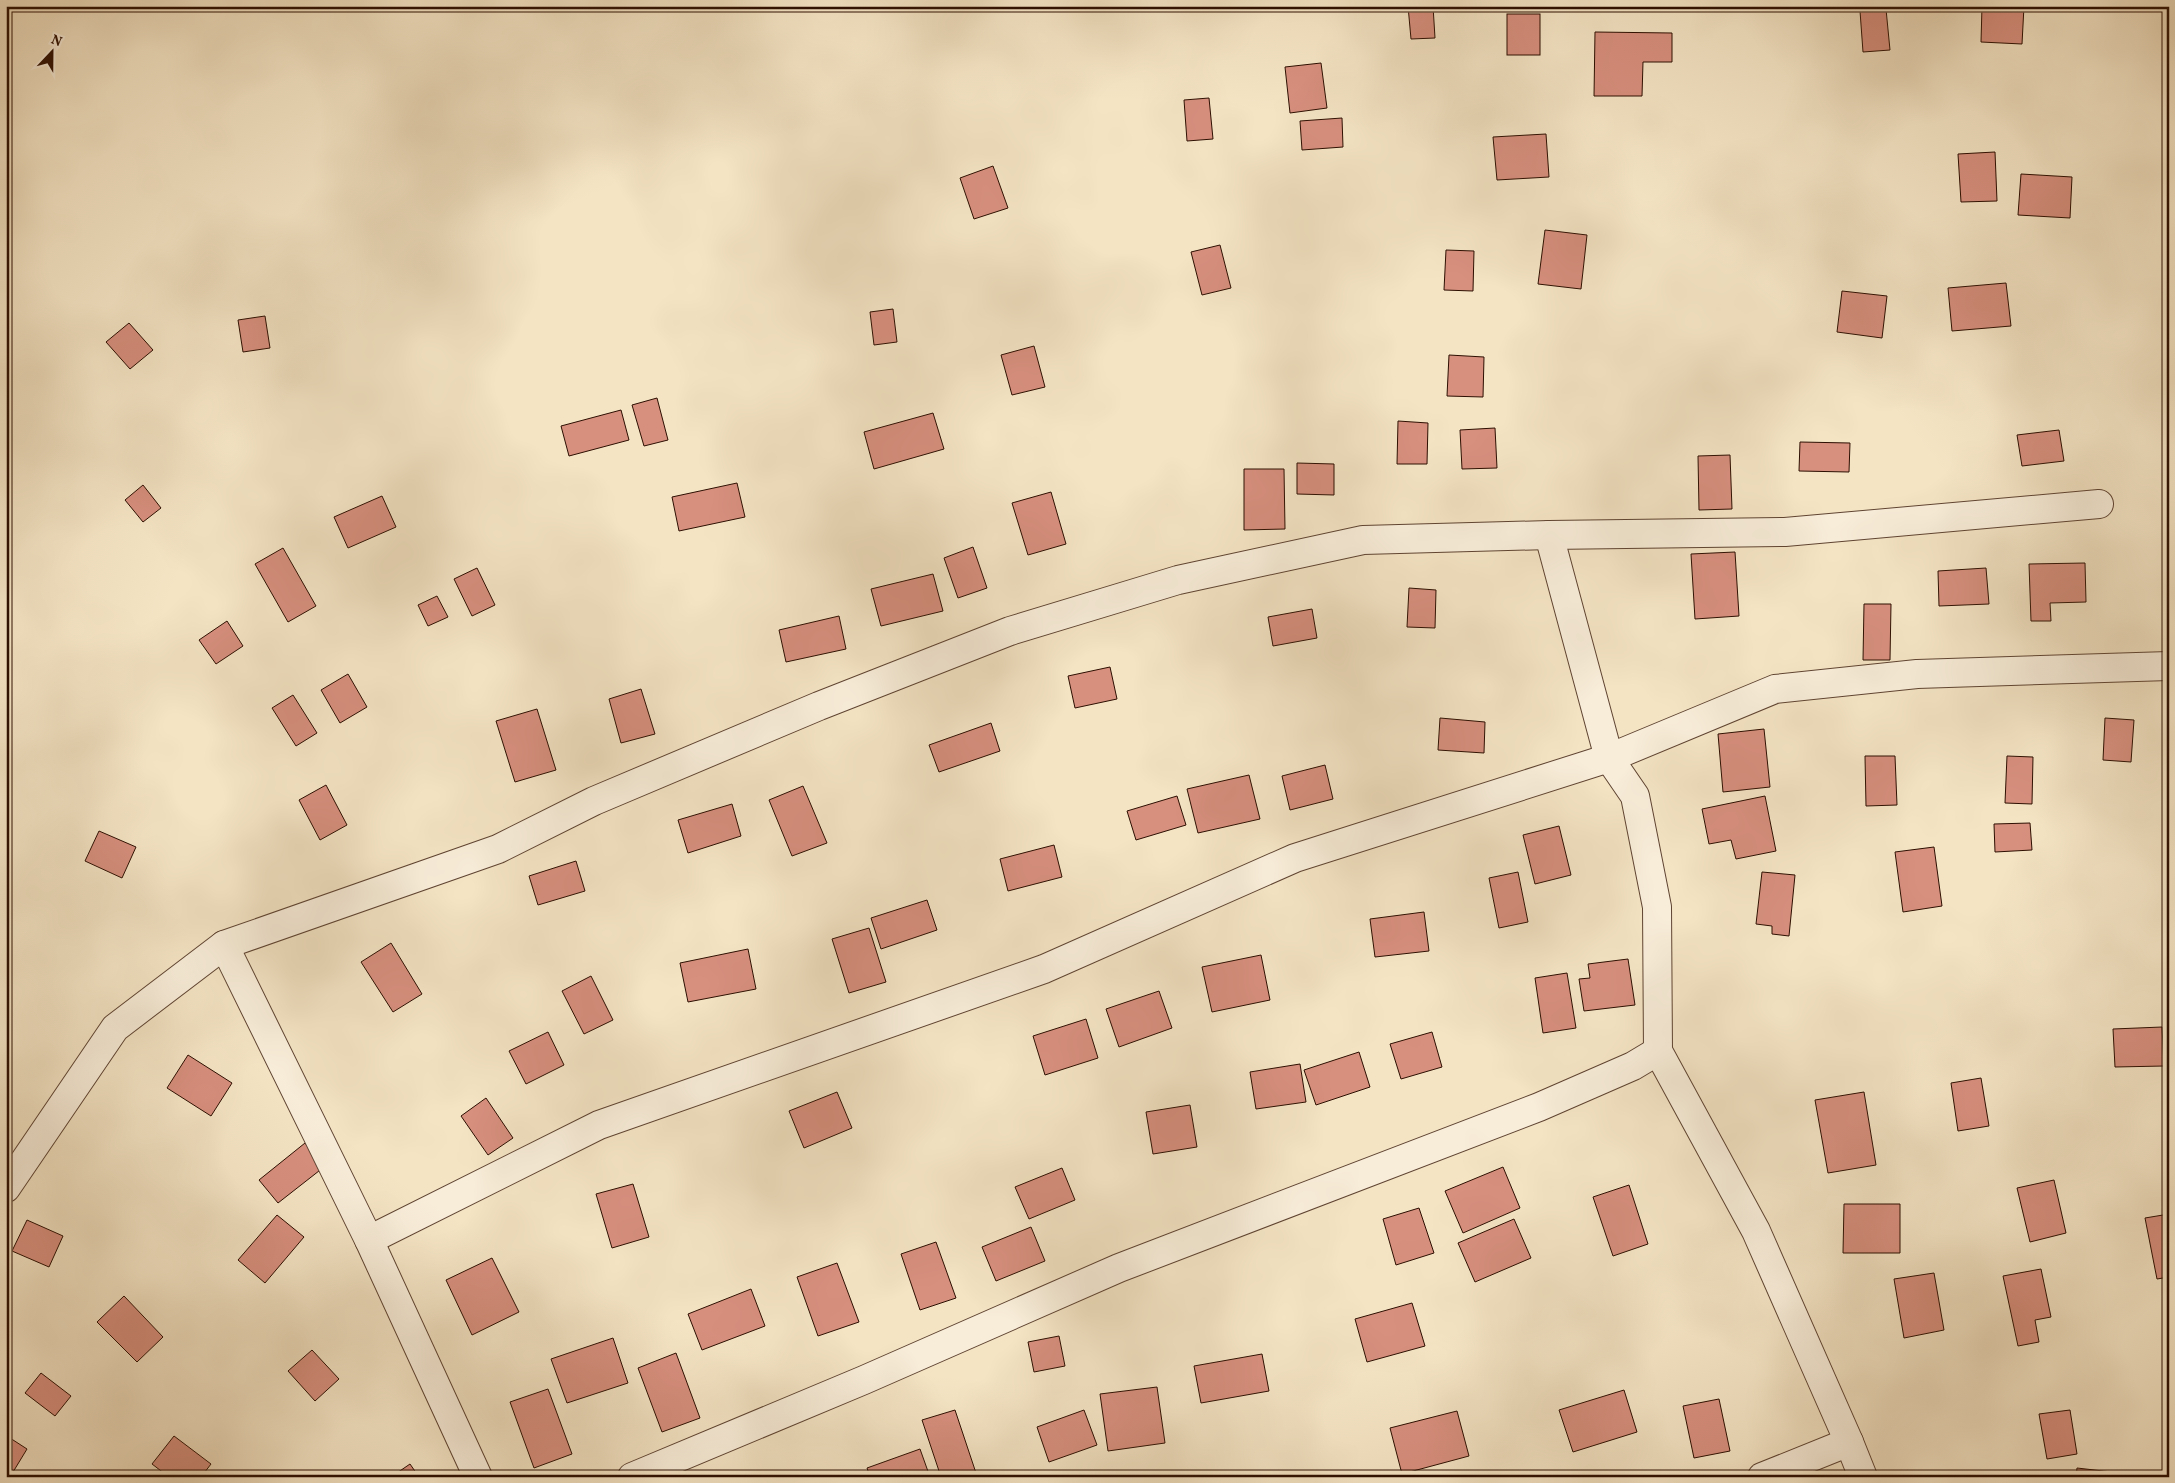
<svg xmlns="http://www.w3.org/2000/svg" width="2175" height="1483" viewBox="0 0 2175 1483" font-family="Vollkorn,serif">
<style>
.building{fill:#d78f7e;stroke:#2d0f01}
.lines{fill:none;stroke-linecap:round;stroke-linejoin:round}
.minor-casing{stroke:#5f4432;stroke-width:30}
.minor{stroke:#f8edd9;stroke-width:28}
</style>
<rect width="100%" height="100%" fill="#f4e4c4"/>
<filter id="stains"><feTurbulence type="fractalNoise" baseFrequency=".004" numOctaves="4"/><feColorMatrix values="0 0 0 0 .2 0 0 0 0 .09 0 0 0 0 .02 0 0 0 .5 -.17"/></filter>
<radialGradient id="worn" r=".72"><stop offset=".6" stop-color="#630" stop-opacity="0"/><stop offset="1" stop-color="#630" stop-opacity=".3"/></radialGradient>
<g class="building">
<polygon points="1408,6 1433,6 1435,38 1411,39"/>
<polygon points="1982,6 2024,6 2022,44 1981,42"/>
<polygon points="1886,9 1890,50 1863,52 1860,11"/>
<rect x="1507" y="14" width="33" height="41"/>
<polygon points="1595,32 1672,33 1672,62 1643,62 1642,96 1594,96"/>
<polygon points="1321,63 1327,108 1290,113 1285,67"/>
<polygon points="1209,98 1213,139 1187,141 1184,100"/>
<polygon points="1342,118 1343,147 1302,150 1300,121"/>
<polygon points="1546,134 1549,177 1497,180 1493,137"/>
<polygon points="1995,152 1997,201 1961,202 1958,154"/>
<polygon points="993,166 1008,208 974,219 960,178"/>
<polygon points="2021,174 2072,177 2070,218 2018,215"/>
<polygon points="1545,230 1587,235 1581,289 1538,284"/>
<polygon points="1220,245 1231,288 1202,295 1191,252"/>
<polygon points="1446,250 1474,251 1473,291 1444,290"/>
<polygon points="2006,283 2011,326 1952,331 1948,288"/>
<polygon points="1842,291 1887,296 1882,338 1837,332"/>
<polygon points="893,309 897,342 874,345 870,312"/>
<polygon points="265,316 270,348 243,352 238,320"/>
<polygon points="129,323 153,350 130,369 106,342"/>
<polygon points="1034,346 1045,387 1012,395 1001,355"/>
<polygon points="1449,355 1484,357 1483,397 1447,396"/>
<polygon points="657,398 668,440 644,446 632,405"/>
<polygon points="621,410 629,440 569,456 561,426"/>
<polygon points="933,413 944,449 874,469 864,432"/>
<polygon points="1398,421 1428,423 1427,464 1397,464"/>
<polygon points="1495,428 1497,468 1462,469 1460,430"/>
<polygon points="2059,430 2064,461 2022,466 2017,435"/>
<polygon points="1800,442 1850,443 1849,472 1799,471"/>
<polygon points="1730,455 1732,509 1699,510 1698,456"/>
<polygon points="1297,463 1334,464 1334,495 1297,494"/>
<polygon points="1244,469 1284,469 1285,529 1244,530"/>
<polygon points="737,483 745,517 679,531 672,497"/>
<polygon points="143,485 161,508 143,522 125,500"/>
<polygon points="1051,492 1066,544 1028,555 1012,503"/>
<polygon points="382,496 396,527 348,548 334,517"/>
<polygon points="973,547 987,588 958,598 944,558"/>
<polygon points="283,548 316,606 288,622 255,564"/>
<polygon points="1735,552 1739,616 1695,619 1691,554"/>
<polygon points="2085,563 2086,602 2050,603 2051,621 2031,621 2029,564"/>
<polygon points="477,568 495,605 472,616 454,579"/>
<polygon points="1986,568 1989,604 1939,606 1938,571"/>
<polygon points="933,574 943,611 881,626 871,589"/>
<polygon points="1409,588 1436,590 1435,628 1407,627"/>
<polygon points="437,596 448,617 428,626 418,605"/>
<polygon points="1864,604 1891,604 1890,660 1863,660"/>
<polygon points="1312,609 1317,638 1273,646 1268,617"/>
<polygon points="839,616 846,649 786,662 779,630"/>
<polygon points="227,621 243,646 216,664 199,640"/>
<polygon points="1110,667 1117,699 1075,708 1068,676"/>
<polygon points="348,674 367,707 340,723 321,690"/>
<polygon points="641,689 655,734 621,743 609,699"/>
<polygon points="293,695 317,733 296,746 272,708"/>
<polygon points="537,709 556,770 515,782 496,721"/>
<polygon points="1440,718 1485,722 1484,753 1438,750"/>
<polygon points="2105,718 2134,720 2131,762 2103,760"/>
<polygon points="991,723 1000,751 939,772 929,745"/>
<polygon points="1764,729 1770,787 1723,792 1718,734"/>
<polygon points="1865,756 1895,756 1897,805 1866,806"/>
<polygon points="2007,756 2033,757 2032,804 2005,803"/>
<polygon points="1325,765 1333,799 1290,810 1282,776"/>
<polygon points="1249,775 1260,819 1198,833 1187,789"/>
<polygon points="326,785 347,825 320,840 299,800"/>
<polygon points="803,786 827,843 792,856 769,800"/>
<polygon points="1177,796 1186,825 1136,840 1127,811"/>
<polygon points="1765,796 1776,851 1736,859 1731,840 1709,844 1702,809"/>
<polygon points="732,804 741,836 688,853 678,820"/>
<polygon points="2030,823 2032,850 1995,852 1994,824"/>
<polygon points="1559,826 1571,875 1535,884 1523,835"/>
<polygon points="99,831 136,847 122,878 85,861"/>
<polygon points="1054,845 1062,877 1008,891 1000,859"/>
<polygon points="1934,847 1942,906 1903,912 1895,852"/>
<polygon points="576,861 585,891 538,905 529,876"/>
<polygon points="1518,872 1528,922 1499,928 1489,878"/>
<polygon points="1762,872 1795,875 1789,936 1772,934 1772,926 1756,924"/>
<polygon points="927,900 937,930 881,949 871,918"/>
<polygon points="1424,912 1429,951 1375,957 1370,919"/>
<polygon points="869,928 886,982 849,993 832,939"/>
<polygon points="391,943 422,994 393,1012 361,962"/>
<polygon points="748,949 756,989 688,1002 680,963"/>
<polygon points="1261,955 1270,1000 1212,1012 1202,967"/>
<polygon points="1628,959 1635,1005 1584,1011 1579,979 1590,978 1588,964"/>
<polygon points="1567,973 1576,1028 1543,1033 1535,978"/>
<polygon points="591,976 613,1020 584,1034 562,991"/>
<polygon points="1159,991 1172,1028 1119,1047 1106,1009"/>
<polygon points="1086,1019 1098,1058 1045,1075 1033,1036"/>
<polygon points="2162,1027 2164,1066 2115,1067 2113,1029"/>
<polygon points="548,1032 564,1065 526,1084 509,1051"/>
<polygon points="1432,1032 1442,1067 1401,1079 1390,1044"/>
<polygon points="1359,1052 1370,1087 1316,1105 1304,1070"/>
<polygon points="188,1055 232,1083 211,1116 167,1088"/>
<polygon points="1300,1064 1306,1102 1256,1109 1250,1072"/>
<polygon points="1981,1078 1989,1126 1958,1131 1951,1083"/>
<polygon points="837,1092 852,1128 804,1148 789,1111"/>
<polygon points="1864,1092 1876,1165 1828,1173 1815,1100"/>
<polygon points="486,1098 513,1138 488,1155 461,1116"/>
<polygon points="1190,1105 1197,1147 1153,1154 1146,1112"/>
<polygon points="305,1143 324,1167 278,1203 259,1180"/>
<polygon points="1503,1167 1520,1208 1463,1233 1445,1191"/>
<polygon points="1062,1168 1075,1200 1029,1219 1015,1187"/>
<polygon points="2054,1180 2066,1233 2030,1242 2017,1188"/>
<polygon points="633,1184 649,1237 612,1248 596,1194"/>
<polygon points="1629,1185 1648,1244 1613,1256 1593,1197"/>
<polygon points="1844,1204 1900,1204 1900,1253 1843,1253"/>
<polygon points="1419,1208 1434,1253 1396,1265 1383,1219"/>
<polygon points="2169,1214 2169,1277 2157,1279 2145,1218"/>
<polygon points="277,1215 304,1237 265,1283 238,1260"/>
<polygon points="1514,1219 1531,1258 1475,1282 1458,1243"/>
<polygon points="27,1220 63,1236 49,1267 12,1251"/>
<polygon points="1031,1227 1045,1261 996,1281 982,1247"/>
<polygon points="936,1242 956,1298 920,1310 901,1254"/>
<polygon points="492,1258 519,1312 472,1335 446,1280"/>
<polygon points="837,1263 859,1322 818,1336 797,1277"/>
<polygon points="2041,1269 2051,1317 2035,1320 2039,1342 2018,1346 2003,1276"/>
<polygon points="1934,1273 1944,1330 1904,1338 1894,1279"/>
<polygon points="751,1289 765,1326 702,1350 688,1314"/>
<polygon points="124,1296 163,1337 137,1362 97,1322"/>
<polygon points="1412,1303 1425,1346 1367,1362 1355,1319"/>
<polygon points="1059,1336 1065,1366 1034,1372 1028,1342"/>
<polygon points="613,1338 628,1383 567,1403 551,1359"/>
<polygon points="312,1350 339,1379 315,1401 288,1371"/>
<polygon points="676,1353 700,1418 662,1432 638,1368"/>
<polygon points="1262,1354 1269,1391 1201,1403 1194,1366"/>
<polygon points="41,1373 71,1396 55,1416 25,1393"/>
<polygon points="1157,1387 1165,1443 1108,1451 1100,1394"/>
<polygon points="548,1389 572,1454 534,1468 510,1402"/>
<polygon points="1624,1390 1637,1432 1573,1452 1559,1410"/>
<polygon points="1719,1399 1730,1451 1694,1458 1683,1406"/>
<polygon points="955,1410 976,1473 964,1477 941,1477 922,1420"/>
<polygon points="1084,1410 1097,1445 1049,1462 1037,1427"/>
<polygon points="2070,1410 2077,1454 2047,1459 2039,1414"/>
<polygon points="1457,1411 1469,1456 1402,1474 1390,1428"/>
<polygon points="174,1436 211,1464 201,1477 169,1477 152,1464"/>
<polygon points="10,1438 27,1449 10,1477 6,1477 6,1444"/>
<polygon points="920,1449 930,1477 870,1477 867,1468"/>
<polygon points="410,1464 419,1477 391,1477"/>
<polygon points="2077,1468 2129,1474 2129,1477 2076,1477"/>
<polygon points="1287,1472 1287,1477 1230,1477 1230,1474"/>
</g>
<g class="lines">
<g class="minor-casing">
<g id="minor">
<polyline points="1549,535 1609,758 1635,796 1657,907 1658,1051 1756,1231 1849,1442 1863,1477"/>
<polyline points="224,945 369,1240 478,1477"/>
<polyline points="6,1188 115,1028 224,945 498,849 594,801 819,706 1010,631 1178,580 1363,540 1549,535 1785,532 2099,504"/>
<polyline points="369,1240 599,1125 1044,969 1295,858 1609,758 1775,689 1917,674 2169,666"/>
<polyline points="632,1477 864,1380 1119,1268 1539,1107 1633,1066 1658,1051"/>
<polyline points="1762,1477 1849,1442"/>
</g>
</g>
<use href="#minor" class="minor"/>
</g>
<rect width="2175" height="1483" fill="none" stroke="#f4e4c4" stroke-width="25"/>
<rect x="8" y="8" width="2160" height="1468" fill="none" stroke="#2d0f01" stroke-width="2.5"/>
<rect x="12" y="12" width="2150" height="1458" fill="none" stroke="#2d0f01"/>
<g transform="translate(52 52) rotate(22)" stroke="#f8edd9" stroke-width="4" paint-order="stroke">
<path d="M0-4L9 19L0 12L-9 19Z" fill="#2d0f01"/>
<text y="-8" font-size="14" font-weight="bold" text-anchor="middle" fill="#2d0f01">N</text>
</g>
<rect width="100%" height="100%" filter="url(#stains)"/>
<rect width="100%" height="100%" fill="url(#worn)"/>
</svg>
